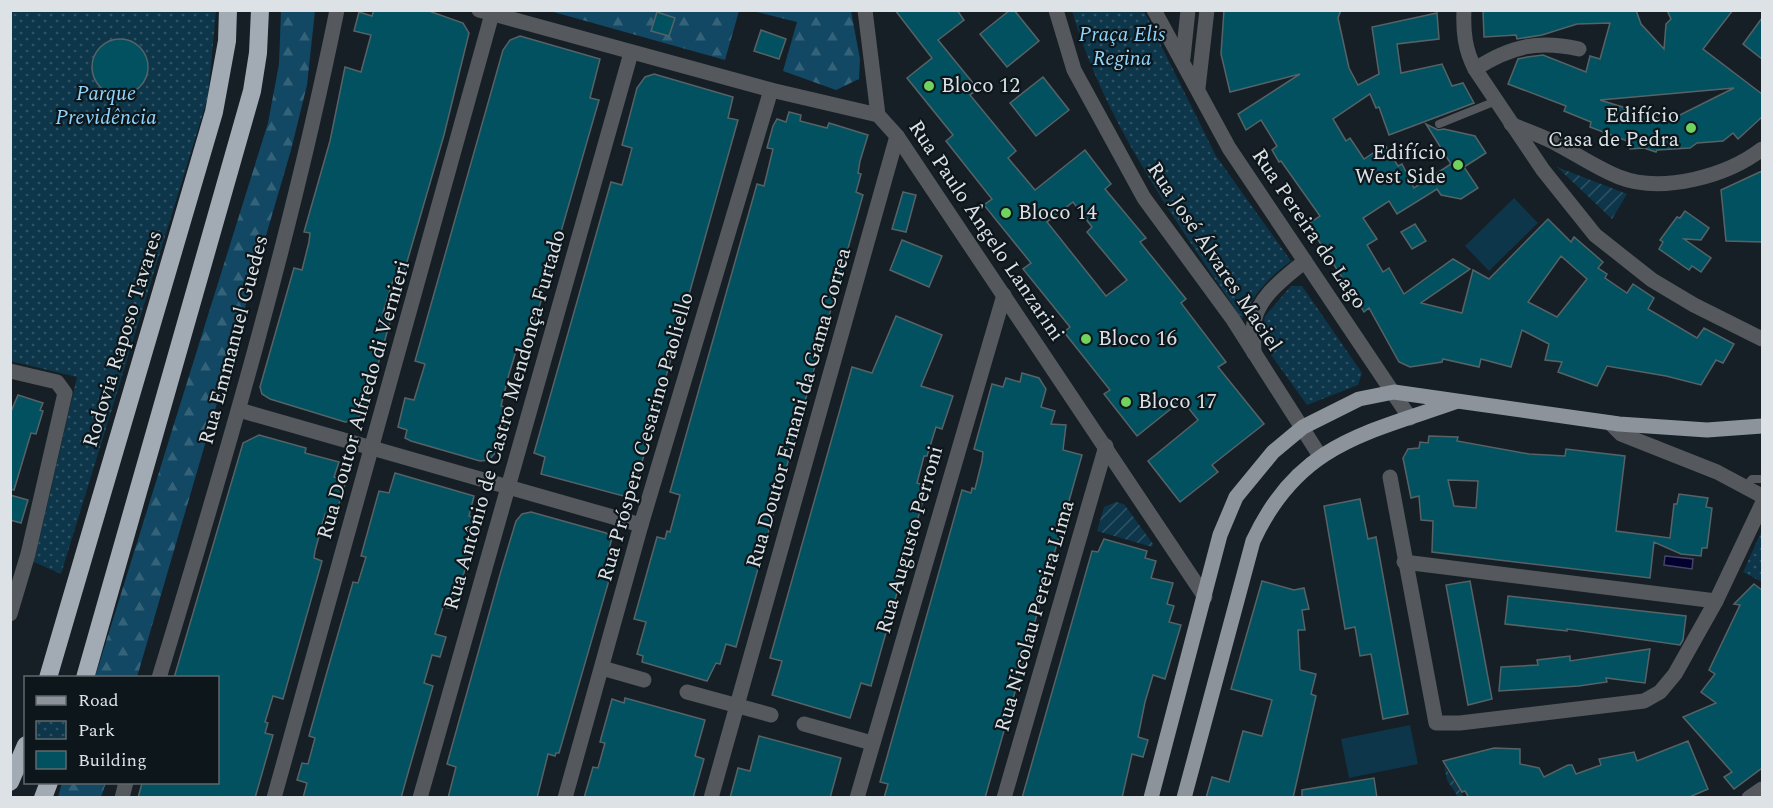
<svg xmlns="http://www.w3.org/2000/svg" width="1773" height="808" viewBox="0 0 1773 808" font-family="Spectral,serif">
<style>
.forest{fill:url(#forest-firs)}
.park{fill:url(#park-dots)}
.garden{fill:url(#garden-furrows)}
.pitch{fill:#0d364a}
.water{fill:#040030;stroke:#454467;stroke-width:1.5}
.building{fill:#025160;stroke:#566366;stroke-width:1.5;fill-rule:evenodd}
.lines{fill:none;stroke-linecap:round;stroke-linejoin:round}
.lane{stroke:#55585c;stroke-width:8}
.street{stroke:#55585c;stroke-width:15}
.primary{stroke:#8c939b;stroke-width:15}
.highway{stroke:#a2aab3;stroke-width:18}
.poi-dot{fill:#71d25e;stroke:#0d161b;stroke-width:2}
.labels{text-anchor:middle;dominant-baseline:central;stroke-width:4.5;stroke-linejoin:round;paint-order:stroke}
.park-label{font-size:21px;font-style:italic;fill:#90d5fc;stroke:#0d161b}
.poi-label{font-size:21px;fill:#dce2e6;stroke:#0d161b;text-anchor:start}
.street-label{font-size:21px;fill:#dce2e6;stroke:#0d161b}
</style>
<defs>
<pattern id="forest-firs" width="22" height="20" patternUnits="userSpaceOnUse" patternTransform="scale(1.5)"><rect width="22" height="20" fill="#124863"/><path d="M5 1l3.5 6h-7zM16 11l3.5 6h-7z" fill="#346279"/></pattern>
<pattern id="park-dots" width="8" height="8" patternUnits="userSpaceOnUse" patternTransform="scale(1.5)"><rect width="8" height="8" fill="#0d364a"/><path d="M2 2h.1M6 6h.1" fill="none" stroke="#305364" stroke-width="1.8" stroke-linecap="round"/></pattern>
<pattern id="garden-furrows" width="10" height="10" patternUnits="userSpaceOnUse" patternTransform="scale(1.5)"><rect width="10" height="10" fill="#0d364a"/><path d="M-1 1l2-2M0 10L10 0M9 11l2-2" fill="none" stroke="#305364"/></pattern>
</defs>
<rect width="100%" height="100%" fill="#161f25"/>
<g class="forest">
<polygon points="281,11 315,11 307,85 291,150 137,677 95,677 268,123 279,64"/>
<polygon points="550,11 739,11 725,60"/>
<polygon points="753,11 851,11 860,59 859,79 836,90 783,71 797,22"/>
<polygon points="62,783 62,782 106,783 101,797 58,797"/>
</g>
<g class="park">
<polygon points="11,11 216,11 208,97 61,574 34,562 77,377 11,361"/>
<path d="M1072,11H1144L1216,156L1291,261C1268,278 1254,294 1242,319C1177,222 1105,124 1072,11Z"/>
<polygon points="1291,286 1302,286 1362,373 1358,385 1307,405 1261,341 1265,316"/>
<polygon points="1762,530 1762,582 1743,572"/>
</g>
<g class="garden">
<polygon points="1557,167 1627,194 1612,219"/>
<polygon points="1116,502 1124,504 1153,544 1152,547 1097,531 1104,507"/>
<polygon points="1444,766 1464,797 1458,797 1447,780"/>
</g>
<g class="pitch">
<polygon points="1514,198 1538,223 1489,271 1465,246"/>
<polygon points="1410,725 1418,764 1349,778 1341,739"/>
</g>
<polygon class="water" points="1665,556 1693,559 1692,569 1664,565"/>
<g class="building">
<polygon points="374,10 426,10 463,23 469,33 444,135 402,279 394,277 383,313 392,315 365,410 356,420 345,422 270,399 262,394 260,387 294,268 302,270 309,242 310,233 304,232 330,141 345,67 361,72 371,35 354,31 359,12 372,16"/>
<path d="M895,10H957L964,20L938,40L978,89L970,95L1016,151L1008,158L1035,190L1085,150L1111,184L1105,189L1146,238L1140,242L1186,299L1181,303L1226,362L1218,367L1264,424L1212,465L1218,472L1180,502L1148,461L1198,420L1182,400L1137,436L1104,394L1110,390L1064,332L1070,327L1023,269L1031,263L984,205L992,199L946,141L953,135L907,78L932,58ZM1073,202L1092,227L1087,232L1127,280L1106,296L1047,222Z"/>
<polygon points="1010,10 1014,10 1039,41 1007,67 980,34"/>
<path d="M1224,10H1341L1338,18L1349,68L1358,85L1379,74L1372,27L1437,13L1439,39L1397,44L1401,73L1442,64L1452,86L1463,83L1474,103L1389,135L1379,107L1376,108L1370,94L1333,119L1346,141L1350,138L1364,159L1385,145L1398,166L1402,164L1414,188L1451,164L1426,124L1438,130L1444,129L1475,136L1486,153L1464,167L1478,188L1461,199L1441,195L1437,189L1397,214L1389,201L1363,218L1377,239L1367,245L1383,272L1389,268L1404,294L1453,259L1470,269L1421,303L1462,313L1473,270L1489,279L1548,219L1571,242L1574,237L1603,262L1598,268L1607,274L1605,278L1627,293L1633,284L1654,298L1648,309L1697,338L1704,328L1734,344L1723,363L1716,360L1701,385L1666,376L1607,366L1597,386L1558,372L1562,362L1545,360L1549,344L1522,330L1511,367L1481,359L1479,367L1443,359L1442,362L1410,367L1399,362L1369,308L1364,312L1308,224L1320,216L1281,161L1279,162L1272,150L1277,146L1261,120L1246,130L1238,114L1300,74L1230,92L1221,54ZM1561,256L1587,279L1557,317L1528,302Z"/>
<path d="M1483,10H1636L1641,24L1664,49L1666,24L1671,19L1667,10H1733L1703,49L1762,94V117L1738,139L1733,133L1723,141L1697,143L1690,148L1657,150L1656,152L1644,148L1630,149V142L1590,127L1591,122L1564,111L1566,106L1508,84L1518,59L1527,57L1543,55L1586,72L1590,56L1600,59L1610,23L1577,24L1542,35L1517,39L1516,35L1484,37ZM1734,88L1668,121L1600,100Z"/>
<polygon points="657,12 675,18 669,36 651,31"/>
<polygon points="1762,18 1762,59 1743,44"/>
<polygon points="761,30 786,39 779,59 754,51"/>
<polygon points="520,36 600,59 590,98 599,100 526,353 516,351 509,374 501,406 510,408 498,450 489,460 480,461 411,441 405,438 407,430 398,427 405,398 414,400 425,364 415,361 503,50 510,40"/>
<circle cx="120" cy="67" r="28"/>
<polygon points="654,74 733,97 728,118 738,120 635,487 627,497 541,474 545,457 534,453 611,182 622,185 632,148 622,145 637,88 645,77"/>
<polygon points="1043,77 1069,110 1036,136 1010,103"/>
<polygon points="789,112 801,115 800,121 827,128 829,123 868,135 860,161 858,173 861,174 856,192 863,195 736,647 726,644 720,664 716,663 707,681 642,662 643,656 637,654 646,622 634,619 657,537 665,539 667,531 670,532 680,495 670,492 757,184 764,186 773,149 767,148 773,126 777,119 786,122"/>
<polygon points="1762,171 1762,242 1726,241 1721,190"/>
<polygon points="903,192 916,195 906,232 892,229"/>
<polygon points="1685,211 1709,228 1701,240 1684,239 1711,258 1701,272 1692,266 1689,270 1659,249 1663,242 1660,240 1677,217 1680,218"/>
<polygon points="1415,224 1426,241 1412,249 1401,232"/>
<polygon points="902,240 942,256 929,287 890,270"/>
<polygon points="896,316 942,335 921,386 953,396 942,429 936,427 927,456 924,456 917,483 927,486 871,686 861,683 850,718 772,695 782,661 770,658 852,367 872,373"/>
<polygon points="1022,373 1039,378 1046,389 1041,407 1055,411 1051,424 1066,425 1063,450 1082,455 985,798 884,798 888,784 880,782 962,490 971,493 972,488 975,489 982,461 983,452 974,449 992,384 1003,387 1006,378 1020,382"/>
<polygon points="18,395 43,403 40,410 43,411 36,434 31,433 14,490 10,489 10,414"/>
<polygon points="259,435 306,448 305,453 339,462 334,477 346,481 335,517 325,514 315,551 314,558 322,561 283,699 273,696 265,722 268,723 265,733 273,735 255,798 138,798 142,783 218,783 218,678 174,678 243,443"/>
<path d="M1429,436L1458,437L1457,441L1529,454L1565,456L1566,449L1625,456L1616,531L1670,538L1674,504H1677L1679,494L1708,498L1706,507L1712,508L1707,548H1702L1701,556L1681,554L1654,542L1650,578L1432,552L1433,521L1421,520L1419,496L1411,498L1403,458L1408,449L1419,448L1420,442L1428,443ZM1448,480L1478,481L1476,508L1454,506Z"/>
<polygon points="395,473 474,496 469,516 479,519 454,609 443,607 435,634 446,637 440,657 432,655 424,683 433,686 408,773 401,798 303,798 307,783 297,780 302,763 308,764 315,738 309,736 327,672 353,582 358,583 366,557 361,556 379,491 389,493"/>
<polygon points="10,495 28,500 21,523 10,520"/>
<polygon points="1360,499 1368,539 1376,537 1408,714 1383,719 1371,654 1360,656 1355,627 1345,629 1324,506"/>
<polygon points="531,512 606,533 612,538 606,560 614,563 559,753 556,753 555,756 548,754 537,798 448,798 456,767 447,764 501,571 516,521 522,514"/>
<polygon points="1104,539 1147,551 1145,558 1156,561 1151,578 1173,583 1167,604 1174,606 1169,622 1181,625 1165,679 1153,675 1145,702 1138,737 1148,740 1143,757 1132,754 1122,798 1022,798 1092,551 1098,552"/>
<polygon points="1262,581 1294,590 1304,588 1309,609 1302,610 1305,630 1298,630 1300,670 1316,674 1311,694 1316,696 1293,798 1206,798 1212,777 1229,782 1243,731 1262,736 1272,700 1231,689"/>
<polygon points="1470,581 1492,699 1468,705 1446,585"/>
<polygon points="1754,584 1762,590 1762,768 1734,789 1724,777 1732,772 1683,717 1716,703 1701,692 1715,674 1709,670 1740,605 1734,604"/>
<polygon points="1508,596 1686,616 1683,640 1680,645 1567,629 1567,631 1505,624"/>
<polygon points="1650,649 1645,683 1606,678 1607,682 1579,686 1499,691 1501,667 1538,665 1537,660 1570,656 1570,661"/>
<polygon points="625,698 705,720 695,756 704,759 693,798 584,798 593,767 598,768 605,743 600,742 612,699 624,703"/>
<polygon points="759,736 841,758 830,798 730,798 738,768 750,771"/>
<polygon points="1688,741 1708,789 1687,798 1469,798 1465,791 1462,792 1443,761 1494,748 1520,749 1520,764 1539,768 1544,777 1568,765 1572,765 1576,774 1601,765 1599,759 1634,752 1637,761"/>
<polygon points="1374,778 1377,798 1302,798 1302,790"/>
</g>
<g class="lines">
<g class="lane">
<polyline points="1439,124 1496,101"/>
<polyline points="1745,487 1752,479 1762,479"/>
</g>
<g class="street">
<polyline points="479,10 771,90 878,115 897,136 1205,597"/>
<polyline points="865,10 878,115"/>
<polyline points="1056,10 1074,70 1144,198 1232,318 1320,456"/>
<polyline points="1154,10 1229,148 1410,418"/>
<path d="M1464,10C1463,32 1465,50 1475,69L1543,170L1595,235L1652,280L1694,305L1762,339"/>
<polyline points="1183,58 1188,10"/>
<path d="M1475,69C1511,46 1537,40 1579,49"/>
<polyline points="1198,88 1207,10"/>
<path d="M1511,124C1526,131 1543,136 1557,144C1578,155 1597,168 1619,177C1662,194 1727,176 1762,149"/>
<path d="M1254,353C1254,343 1252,332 1254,323C1258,296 1286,277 1305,261"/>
<polyline points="10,371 57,382 65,393 28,554 10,614"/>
<polyline points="239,410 641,525"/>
<polyline points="1610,423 1621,434 1717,472 1762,496"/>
<polyline points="1390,477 1436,723 1460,723 1644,701 1660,692 1675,674 1716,601 1762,504"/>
<polyline points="1404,562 1716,601"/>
<polyline points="602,668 644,680"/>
<path d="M159,678C226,458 291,236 337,10"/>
<polyline points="687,692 771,715"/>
<polyline points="804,724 872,743"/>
<polyline points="122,798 126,782"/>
<polyline points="274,798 492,14"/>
<polyline points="420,798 631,53"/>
<polyline points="565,798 641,525 771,90"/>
<polyline points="711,798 897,136"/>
<polyline points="857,798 1004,295"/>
<polyline points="1004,798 1106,446"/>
<polyline points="1749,798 1762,789"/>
</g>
<g class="primary">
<polyline points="1151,798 1220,535 1236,497 1273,452 1303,427 1359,399 1394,392 1619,424 1707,430 1762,426"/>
<path d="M1184,798L1253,541C1298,444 1364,434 1455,402"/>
</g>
<g class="highway">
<polyline points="48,678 214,112 227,41 228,10"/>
<polyline points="85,678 252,91 258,53 260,10"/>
<polyline points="10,782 26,745"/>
<polyline points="43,798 49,782"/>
</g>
</g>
<g class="poi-dot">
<circle cx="929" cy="86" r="6"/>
<circle cx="1691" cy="128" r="6"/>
<circle cx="1458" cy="165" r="6"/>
<circle cx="1006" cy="213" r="6"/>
<circle cx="1086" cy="339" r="6"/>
<circle cx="1126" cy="402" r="6"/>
</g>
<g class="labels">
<g class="park-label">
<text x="1122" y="35">Praça Elis<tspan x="1122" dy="24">Regina</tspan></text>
<text x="106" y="94">Parque<tspan x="106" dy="24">Previdência</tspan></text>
</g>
<g class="poi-label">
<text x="941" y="86">Bloco 12</text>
<text x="1679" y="116" text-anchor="end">Edifício<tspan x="1679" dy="24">Casa de Pedra</tspan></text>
<text x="1446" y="153" text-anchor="end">Edifício<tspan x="1446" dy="24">West Side</tspan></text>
<text x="1018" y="213">Bloco 14</text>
<text x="1098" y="339">Bloco 16</text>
<text x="1138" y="402">Bloco 17</text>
</g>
<g class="street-label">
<text transform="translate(1309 229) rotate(56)">Rua Pereira do Lago</text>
<text transform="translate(986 231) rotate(56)">Rua Paulo Ângelo Lanzarini</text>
<text transform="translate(1214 257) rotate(56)">Rua José Álvares Maciel</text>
<text transform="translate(123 339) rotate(-73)">Rodovia Raposo Tavares</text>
<text transform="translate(234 340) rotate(-75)">Rua Emmanuel Guedes</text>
<text transform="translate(364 400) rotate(-74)">Rua Doutor Alfredo di Vernieri</text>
<text transform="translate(799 408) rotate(-74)">Rua Doutor Ernani da Gama Correa</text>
<text transform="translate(505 420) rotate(-74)">Rua Antônio de Castro Mendonça Furtado</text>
<text transform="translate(646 437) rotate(-74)">Rua Próspero Cesarino Paoliello</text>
<text transform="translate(910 540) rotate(-74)">Rua Augusto Perroni</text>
<text transform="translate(1035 616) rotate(-74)">Rua Nicolau Pereira Lima</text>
</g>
</g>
<rect width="1773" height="808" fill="none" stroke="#dce2e6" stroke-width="24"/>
<rect x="24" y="676" width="195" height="108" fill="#0d161b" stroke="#60686c" stroke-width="1.5"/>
<rect x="36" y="696" width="30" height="9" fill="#8c939b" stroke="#60686c" stroke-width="1.5"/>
<text x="78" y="706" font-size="18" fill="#dce2e6">Road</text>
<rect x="36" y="721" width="30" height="18" fill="url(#park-dots)" stroke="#60686c" stroke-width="1.5"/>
<text x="78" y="736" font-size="18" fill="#dce2e6">Park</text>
<rect x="36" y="751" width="30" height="18" fill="#025160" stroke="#60686c" stroke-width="1.5"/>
<text x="78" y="766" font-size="18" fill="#dce2e6">Building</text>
</svg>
